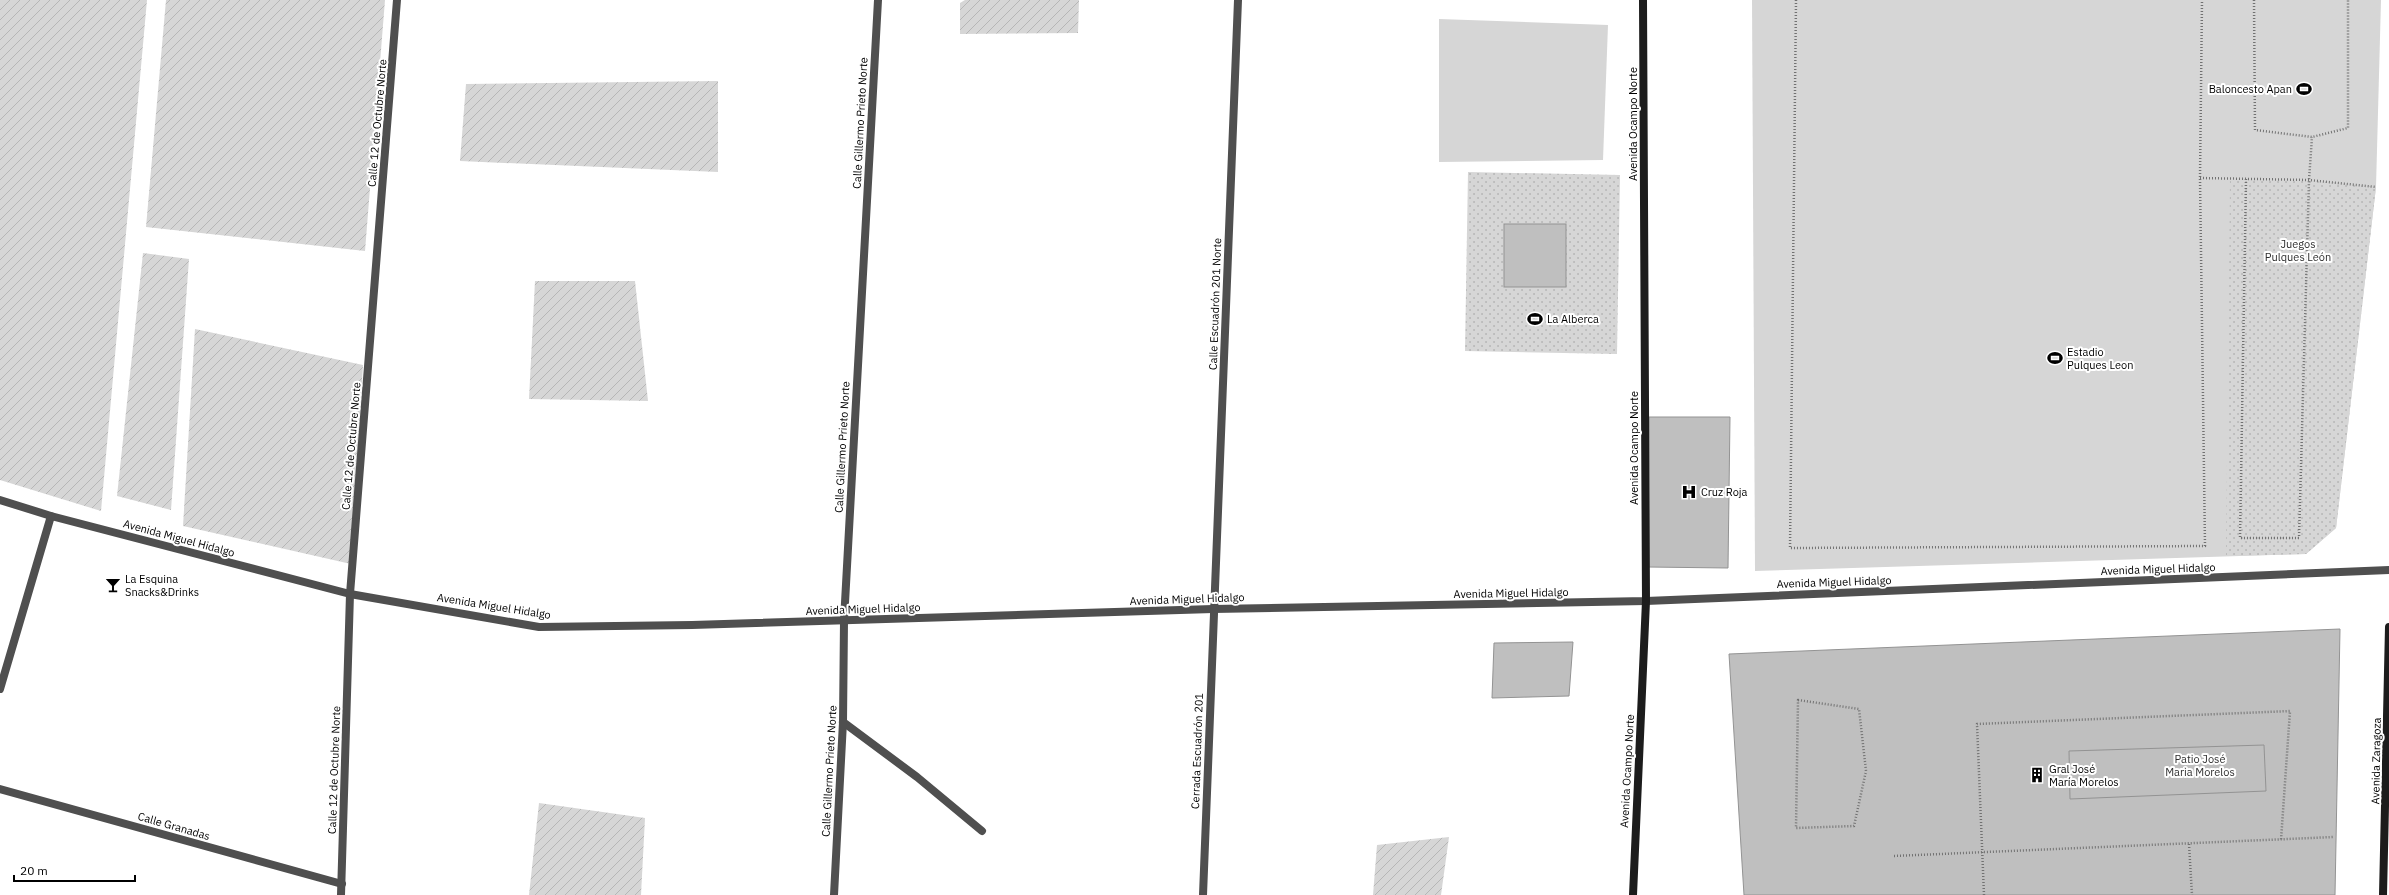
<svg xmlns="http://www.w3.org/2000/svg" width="2389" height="895" viewBox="0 0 2389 895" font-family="'IBM Plex Sans',sans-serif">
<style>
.grass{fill:#d6d6d6}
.park{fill:url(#park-dots)}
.garden{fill:url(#garden-furrows)}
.building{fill:#bfbfbf;stroke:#939393}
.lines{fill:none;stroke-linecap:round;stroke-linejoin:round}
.path{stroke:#717171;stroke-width:2.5;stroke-dasharray:1 2;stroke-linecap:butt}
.lane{stroke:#4f4f4f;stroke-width:8}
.street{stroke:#4f4f4f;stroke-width:8}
.secondary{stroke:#1c1c1c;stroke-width:8}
.labels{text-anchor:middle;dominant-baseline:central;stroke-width:4;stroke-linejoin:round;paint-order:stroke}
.poi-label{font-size:11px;fill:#000;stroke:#fff;text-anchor:start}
.street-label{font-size:11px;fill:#000;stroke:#fff}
.park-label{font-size:11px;fill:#2d2d2d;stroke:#fff}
</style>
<defs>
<pattern id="park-dots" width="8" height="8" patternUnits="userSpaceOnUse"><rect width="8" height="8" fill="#d6d6d6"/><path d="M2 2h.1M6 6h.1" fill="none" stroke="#b6b6b6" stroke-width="1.8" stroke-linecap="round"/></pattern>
<pattern id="garden-furrows" width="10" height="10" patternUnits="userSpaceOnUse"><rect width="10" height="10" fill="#d6d6d6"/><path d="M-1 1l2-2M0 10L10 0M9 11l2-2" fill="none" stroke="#b6b6b6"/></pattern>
</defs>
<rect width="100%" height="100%" fill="#fff"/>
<g class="grass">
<polygon points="1752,0 2381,0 2376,187 2336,528 2306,554 1755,571"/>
<polygon points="1439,19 1608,25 1603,160 1439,162"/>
</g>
<g class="park">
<polygon points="1468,172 1620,175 1617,354 1465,351"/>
<polygon points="2230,179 2309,180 2376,187 2336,528 2306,554 2226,556"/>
</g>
<g class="garden">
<polygon points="0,0 147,0 101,511 0,480"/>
<polygon points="166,0 385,0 365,251 146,227"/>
<polygon points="965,0 1079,0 1078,33 960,34 960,3"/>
<polygon points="718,81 718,172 460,161 466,84"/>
<polygon points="143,253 189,259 171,510 117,496"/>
<polygon points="535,281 635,281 648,401 529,399"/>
<polygon points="195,329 363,365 351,564 183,526"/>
<polygon points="539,803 645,818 641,895 529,895"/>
<polygon points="1449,837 1441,895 1373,895 1377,845"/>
</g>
<g class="building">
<rect x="1504" y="224" width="62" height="63"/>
<polygon points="1649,417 1730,417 1728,568 1648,567"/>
<polygon points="2340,629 2335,895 1744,895 1729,654"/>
<polygon points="1573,642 1569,696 1492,698 1494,643"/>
<polygon points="2264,745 2266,791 2070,799 2069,751"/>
</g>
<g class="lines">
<g class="path">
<polyline points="1796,0 1790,548 2205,546 2200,178 2202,0"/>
<polyline points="2254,0 2255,130 2312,137 2348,128 2348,0"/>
<polyline points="2200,178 2309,180 2376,187"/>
<polyline points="2246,179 2240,538 2299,538 2309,180 2312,137"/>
<polygon points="1798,700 1859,709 1866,771 1854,826 1796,828"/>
<polyline points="2189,844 2192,895"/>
<polyline points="1894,856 2334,837"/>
<polyline points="1984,895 1977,724 2290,711 2281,840"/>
</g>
<polyline class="lane" points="843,722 917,777 982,831"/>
<g class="street">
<polyline points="0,500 51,516 350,594 539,627 692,625 1213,609 1646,601 2389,570"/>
<polyline points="0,689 51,516"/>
<polyline points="0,789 342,884"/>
<polyline points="341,895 350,594 397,0"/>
<polyline points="834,895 843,722 844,621 878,0"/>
<polyline points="1203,895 1238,0"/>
</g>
<g class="secondary">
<polyline points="1633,895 1646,601 1643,0"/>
<polyline points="2383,895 2389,627"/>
</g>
</g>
<defs>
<g id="stadium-bare" transform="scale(1.2)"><path d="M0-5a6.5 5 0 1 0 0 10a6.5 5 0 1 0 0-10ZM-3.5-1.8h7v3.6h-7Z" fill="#000" stroke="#fff" stroke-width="2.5" paint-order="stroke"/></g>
<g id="hospital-bare" transform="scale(1.2)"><path d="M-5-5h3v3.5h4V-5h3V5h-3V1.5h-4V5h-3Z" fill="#000" stroke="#fff" stroke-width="2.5" paint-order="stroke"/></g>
<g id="bar-bare" transform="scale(1.2)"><path d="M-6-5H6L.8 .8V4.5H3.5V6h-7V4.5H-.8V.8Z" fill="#000" stroke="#fff" stroke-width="2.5" paint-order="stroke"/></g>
<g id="building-bare" transform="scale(1.2)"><path d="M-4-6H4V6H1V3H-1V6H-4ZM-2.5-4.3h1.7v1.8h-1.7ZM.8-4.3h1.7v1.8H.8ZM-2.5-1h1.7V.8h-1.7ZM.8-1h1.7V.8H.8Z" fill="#000" stroke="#fff" stroke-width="2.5" paint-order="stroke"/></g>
</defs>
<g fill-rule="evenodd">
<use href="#stadium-bare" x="2304" y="89"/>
<use href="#stadium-bare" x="1535" y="319"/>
<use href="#stadium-bare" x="2055" y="358"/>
<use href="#hospital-bare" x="1689" y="492"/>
<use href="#bar-bare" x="113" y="585"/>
<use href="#building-bare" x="2037" y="775"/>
</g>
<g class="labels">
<g class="poi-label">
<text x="2292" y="89" text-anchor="end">Baloncesto Apan</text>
<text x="1547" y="319">La Alberca</text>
<text x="2067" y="352">Estadio<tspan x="2067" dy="13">Pulques Leon</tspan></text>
<text x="1701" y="492">Cruz Roja</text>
<text x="125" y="579">La Esquina<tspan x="125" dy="13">Snacks&amp;Drinks</tspan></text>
<text x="2049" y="769">Gral José<tspan x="2049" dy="13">María Morelos</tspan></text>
</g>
<g class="street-label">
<text transform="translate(377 123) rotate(-85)">Calle 12 de Octubre Norte</text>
<text transform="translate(860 123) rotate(-87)">Calle Gillermo Prieto Norte</text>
<text transform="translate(1633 124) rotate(-90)">Avenida Ocampo Norte</text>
<text transform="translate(1215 304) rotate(-88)">Calle Escuadrón 201 Norte</text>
<text transform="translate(351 446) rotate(-85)">Calle 12 de Octubre Norte</text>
<text transform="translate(842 447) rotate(-87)">Calle Gillermo Prieto Norte</text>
<text transform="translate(1634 448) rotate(-90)">Avenida Ocampo Norte</text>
<text transform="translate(179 538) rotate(15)">Avenida Miguel Hidalgo</text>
<text transform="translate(2158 569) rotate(-2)">Avenida Miguel Hidalgo</text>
<text transform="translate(1834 582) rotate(-2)">Avenida Miguel Hidalgo</text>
<text transform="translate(1511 593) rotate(-1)">Avenida Miguel Hidalgo</text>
<text transform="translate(1187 599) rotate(-2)">Avenida Miguel Hidalgo</text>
<text transform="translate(494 606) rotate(9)">Avenida Miguel Hidalgo</text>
<text transform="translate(863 609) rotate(-2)">Avenida Miguel Hidalgo</text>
<text transform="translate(1197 751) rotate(-88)">Cerrada Escuadrón 201</text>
<text transform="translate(2376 761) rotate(-89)">Avenida Zaragoza</text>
<text transform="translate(334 770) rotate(-88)">Calle 12 de Octubre Norte</text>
<text transform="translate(829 771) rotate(-87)">Calle Gillermo Prieto Norte</text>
<text transform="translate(1627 771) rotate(-87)">Avenida Ocampo Norte</text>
<text transform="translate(174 826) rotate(16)">Calle Granadas</text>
</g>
<g class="park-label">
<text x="2298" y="244">Juegos<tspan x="2298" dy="13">Pulques León</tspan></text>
<text x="2200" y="759">Patio José<tspan x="2200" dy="13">Maria Morelos</tspan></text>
</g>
</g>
<path d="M14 875v6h121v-6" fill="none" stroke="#000000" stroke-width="2"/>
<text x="20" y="875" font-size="12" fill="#000000" stroke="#ffffff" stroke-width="3" paint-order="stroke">20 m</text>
</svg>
